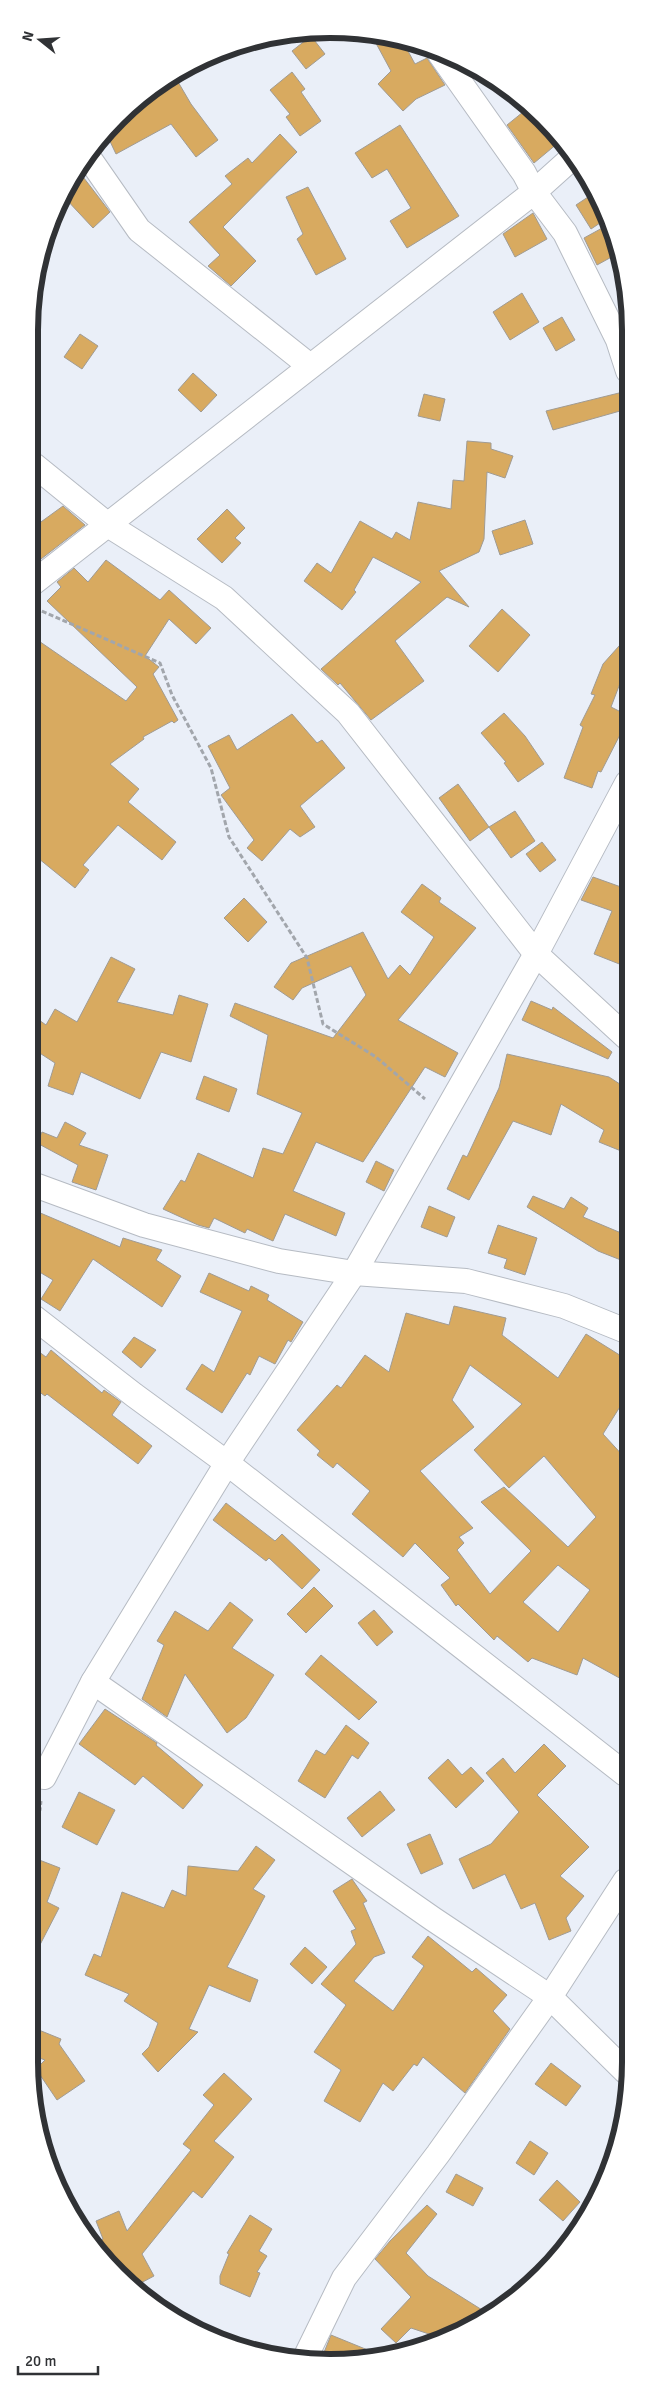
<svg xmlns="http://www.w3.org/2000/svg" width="659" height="2391" viewBox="0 0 659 2391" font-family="Signika,sans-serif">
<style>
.building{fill:#d8aa60;stroke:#a09b93;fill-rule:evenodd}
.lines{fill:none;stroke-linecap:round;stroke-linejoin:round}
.minor-casing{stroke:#b6bbc3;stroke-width:26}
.path{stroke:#a2a6ac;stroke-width:3;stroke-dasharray:5 2.5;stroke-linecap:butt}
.minor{stroke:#fff;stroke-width:24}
.rim{fill:none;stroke:#303235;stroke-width:6}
</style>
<rect width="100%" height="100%" fill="#eaeff8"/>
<g class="building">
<polygon points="371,34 388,34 402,40 415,64 427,58 445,85 416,99 403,111 378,84 391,71"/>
<polygon points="311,36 325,54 306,69 292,51"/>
<polygon points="292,72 305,89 301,92 321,121 300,136 286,117 290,114 270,90"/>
<polygon points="174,75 191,104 218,140 196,157 171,124 116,154 107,135 162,80"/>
<polygon points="528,108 537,116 558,143 534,163 507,125"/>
<polygon points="400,125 459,216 407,248 390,221 411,208 387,169 372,178 355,153"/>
<polygon points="280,134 297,152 223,227 256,261 231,286 208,266 220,255 189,222 232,184 225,176 248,158 252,163"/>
<polygon points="77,169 110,212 93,228 65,198"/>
<polygon points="308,187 346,259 316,275 297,239 303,234 286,197"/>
<polygon points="594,193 602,204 606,219 591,229 576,205"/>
<polygon points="533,213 547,239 515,257 503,234"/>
<polygon points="604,227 617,254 597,265 584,238"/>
<polygon points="522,293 539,322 510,340 493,312"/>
<polygon points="562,317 575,340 556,351 543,328"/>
<polygon points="80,334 98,346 82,369 64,357"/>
<polygon points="193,373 217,395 201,412 178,390"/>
<polygon points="623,392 627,409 553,430 546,411"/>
<polygon points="424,394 445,399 440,421 418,416"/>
<polygon points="467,441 491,443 491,449 513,456 505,478 487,472 484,539 479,552 439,571 469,607 447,597 395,641 424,681 371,720 340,683 338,685 321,669 421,582 373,557 354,590 356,592 342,610 304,581 317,563 331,573 360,521 392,539 396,532 410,540 418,502 451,509 453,480 464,481"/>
<polygon points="63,506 85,525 41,559 34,549 34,527"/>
<polygon points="227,509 245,528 235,538 241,543 222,563 197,539"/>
<polygon points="525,520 533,544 500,555 492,531"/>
<polygon points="106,560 160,600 169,590 211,628 196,644 169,619 145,656 159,667 153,674 178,720 174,723 172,721 143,737 144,739 110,764 139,789 128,802 176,842 162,860 118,825 83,865 89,870 75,888 33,854 33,637 126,701 137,687 47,601 61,587 57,582 74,568 88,582"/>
<polygon points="502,609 530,635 498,672 469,646"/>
<polygon points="627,637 627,665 611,707 627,715 627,721 601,772 598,771 592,788 564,778 583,727 580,725 595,695 591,694 603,664"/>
<polygon points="504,713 525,736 544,764 518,782 504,763 506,762 481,733"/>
<polygon points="292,714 317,743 322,740 345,768 300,806 315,827 300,837 290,829 262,861 247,848 254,840 221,795 230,788 208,746 229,735 237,750"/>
<polygon points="458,784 489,827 470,841 439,798"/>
<polygon points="515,811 535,841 511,858 489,827"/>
<polygon points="542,842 556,860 540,872 526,854"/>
<polygon points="593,877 621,887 627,877 627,967 594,954 612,911 581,900"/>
<polygon points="422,884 441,898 439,902 476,928 398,1020 458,1053 445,1077 425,1067 363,1162 316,1142 293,1191 345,1213 336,1236 285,1214 273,1241 247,1229 245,1233 214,1218 209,1228 198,1225 163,1209 181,1180 185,1182 198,1153 253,1178 263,1148 283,1154 302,1113 257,1094 268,1035 230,1016 235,1003 333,1038 366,995 351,966 302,988 293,1000 274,987 291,963 363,932 388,979 400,965 410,975 434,937 401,912"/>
<polygon points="244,898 267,922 248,942 224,918"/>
<polygon points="111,957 135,969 117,1002 173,1015 179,995 208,1004 191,1062 161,1052 140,1099 81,1072 73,1095 48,1086 55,1063 32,1048 32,1015 46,1025 55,1009 77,1022"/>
<polygon points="531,1001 552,1010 553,1007 612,1052 608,1059 522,1020"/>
<polygon points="507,1054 609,1077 626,1088 626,1153 599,1142 604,1130 561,1104 551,1135 513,1121 469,1200 447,1189 463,1155 467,1157 499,1088"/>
<polygon points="204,1076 237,1089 229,1112 196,1099"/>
<polygon points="65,1122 86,1133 79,1145 108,1155 96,1190 72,1182 78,1165 37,1143 42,1132 57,1138"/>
<polygon points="376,1161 394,1170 384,1191 366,1182"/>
<polygon points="533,1196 564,1209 571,1197 588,1208 583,1217 626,1235 626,1262 598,1251 527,1207"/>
<polygon points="429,1206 455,1217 447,1237 421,1227"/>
<polygon points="31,1209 120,1247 123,1238 162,1250 156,1260 181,1276 162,1307 93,1259 60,1311 41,1299 53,1280 31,1267"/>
<polygon points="498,1225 537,1238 525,1275 504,1268 507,1259 488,1253"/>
<polygon points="209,1273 249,1291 251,1286 269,1295 267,1300 303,1322 291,1342 288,1340 275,1364 259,1356 250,1375 247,1373 222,1413 186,1389 202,1364 214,1372 242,1311 200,1292"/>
<path d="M454,1306L506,1318L502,1335L558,1378L586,1334L626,1359V1397L603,1434L626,1459L625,1681L583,1658L577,1675L532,1658L528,1662L497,1636L494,1640L458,1604L456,1606L441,1585L450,1578L415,1543L403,1557L352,1514L370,1491L337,1463L333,1468L317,1455L320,1451L297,1430L337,1385L341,1388L365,1355L389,1372L406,1313L449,1325ZM470,1365L522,1404L474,1450L509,1488L544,1456L596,1517L568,1547L504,1487L481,1502L531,1551L490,1594L457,1550L464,1543L459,1537L473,1528L420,1471L474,1427L452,1400ZM558,1565L590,1590L558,1632L523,1602Z"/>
<polygon points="134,1337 156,1350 141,1368 122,1352"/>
<polygon points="31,1346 46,1357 51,1350 102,1393 104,1390 121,1402 112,1415 152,1446 138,1464 47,1394 45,1396 31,1386"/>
<polygon points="226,1503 275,1541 282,1534 320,1570 302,1589 269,1558 266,1561 213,1520"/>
<polygon points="314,1587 333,1606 306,1633 287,1614"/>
<polygon points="230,1602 253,1620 232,1648 274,1675 246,1718 227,1733 185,1674 167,1717 142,1699 164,1645 157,1641 175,1611 208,1631"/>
<polygon points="374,1610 393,1632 377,1646 358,1623"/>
<polygon points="321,1655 377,1702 359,1720 305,1674"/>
<polygon points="105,1709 157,1743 156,1745 203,1785 183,1809 143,1776 135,1785 79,1744"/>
<polygon points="346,1725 369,1743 358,1759 352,1755 325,1798 298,1781 316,1750 325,1755"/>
<polygon points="544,1744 566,1766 537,1795 589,1847 560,1876 584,1896 566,1918 571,1931 549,1940 535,1903 521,1909 505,1874 473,1889 459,1859 491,1844 519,1812 486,1773 503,1758 515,1773"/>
<polygon points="448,1759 462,1775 471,1767 484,1781 456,1808 428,1778"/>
<polygon points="380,1791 395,1810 362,1837 347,1818"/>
<polygon points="79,1792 115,1810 97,1845 62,1827"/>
<polygon points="430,1834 443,1864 421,1874 407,1844"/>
<polygon points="256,1846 275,1860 253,1889 265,1896 227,1967 258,1980 250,2002 209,1985 189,2029 198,2032 158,2072 142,2054 149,2047 158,2023 124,2001 129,1994 85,1975 94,1954 101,1957 122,1892 164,1908 172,1890 186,1896 188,1866 238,1871"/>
<polygon points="29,1856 60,1868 47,1902 59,1908 29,1966"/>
<polygon points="352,1879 367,1901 363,1903 385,1953 374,1957 354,1981 393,2011 424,1966 412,1957 428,1936 472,1972 476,1968 507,1995 493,2011 510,2029 465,2093 423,2057 417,2066 414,2064 393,2091 383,2083 360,2122 324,2101 341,2070 314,2052 346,2005 321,1984 356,1944 351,1931 356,1929 333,1891"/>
<polygon points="305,1947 327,1967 312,1984 290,1964"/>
<polygon points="29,2026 61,2039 59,2044 85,2081 57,2100 36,2069 45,2060 29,2054"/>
<polygon points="551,2063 581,2086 566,2106 535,2084"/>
<polygon points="224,2073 252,2099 214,2141 234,2157 202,2198 193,2191 142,2254 154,2276 137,2285 104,2260 94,2245 103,2239 96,2221 119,2211 127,2231 191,2150 183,2144 214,2105 203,2095"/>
<polygon points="530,2141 548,2153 534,2175 516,2163"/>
<polygon points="456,2174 483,2188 473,2206 446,2192"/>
<polygon points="557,2180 580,2202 563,2221 539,2200"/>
<polygon points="427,2205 437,2214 406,2253 428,2276 487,2313 438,2337 411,2328 396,2343 381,2329 411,2297 375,2259 390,2241"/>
<polygon points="250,2215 272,2229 259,2251 267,2256 257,2272 260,2273 250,2297 220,2284 220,2276 229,2254 227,2253"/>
<polygon points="331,2335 380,2355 321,2360"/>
</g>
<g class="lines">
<g class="minor-casing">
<g id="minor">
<polyline points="440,54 524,173 534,192 565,233 618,340 628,371"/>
<polyline points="87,155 139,230 310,366"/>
<polyline points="34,465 108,525 224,598 348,713 536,954 626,1037"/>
<polyline points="33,583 534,192 573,157"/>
<polyline points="32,1184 144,1225 279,1261 354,1273 466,1281 564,1306 626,1331"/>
<polyline points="31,1315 134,1395 227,1463 625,1774"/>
<polyline points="93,1682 433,1919 550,1997 625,2071"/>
<polyline points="44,1777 93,1682 227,1463 354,1273 536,954 627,783"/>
<polyline points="304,2360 344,2278 438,2154 550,1997 625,1881"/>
</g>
</g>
<g class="path">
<polyline points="35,608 160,663 172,695 211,768 229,837 307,958 323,1024 376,1057 425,1099"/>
<polyline points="30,1824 40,1810 41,1801"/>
</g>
<use href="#minor" class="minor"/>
</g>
<path d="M0 0H659V2391H0ZM330 38H330A292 292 0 0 1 622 330V2062A292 292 0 0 1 330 2354H330A292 292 0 0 1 38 2062V330A292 292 0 0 1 330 38Z" fill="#fff" fill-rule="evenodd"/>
<path class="rim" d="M330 38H330A292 292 0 0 1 622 330V2062A292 292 0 0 1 330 2354H330A292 292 0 0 1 38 2062V330A292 292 0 0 1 330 38Z"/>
<g transform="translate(40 40) rotate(287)" stroke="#ffffff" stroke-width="4" paint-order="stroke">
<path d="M0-4L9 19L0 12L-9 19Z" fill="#303235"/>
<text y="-8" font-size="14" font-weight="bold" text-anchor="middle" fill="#303235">N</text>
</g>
<path d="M18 2366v8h80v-8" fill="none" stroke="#303235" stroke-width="2.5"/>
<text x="25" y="2366" font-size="15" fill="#303235" stroke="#ffffff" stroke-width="4" paint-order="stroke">20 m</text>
</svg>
